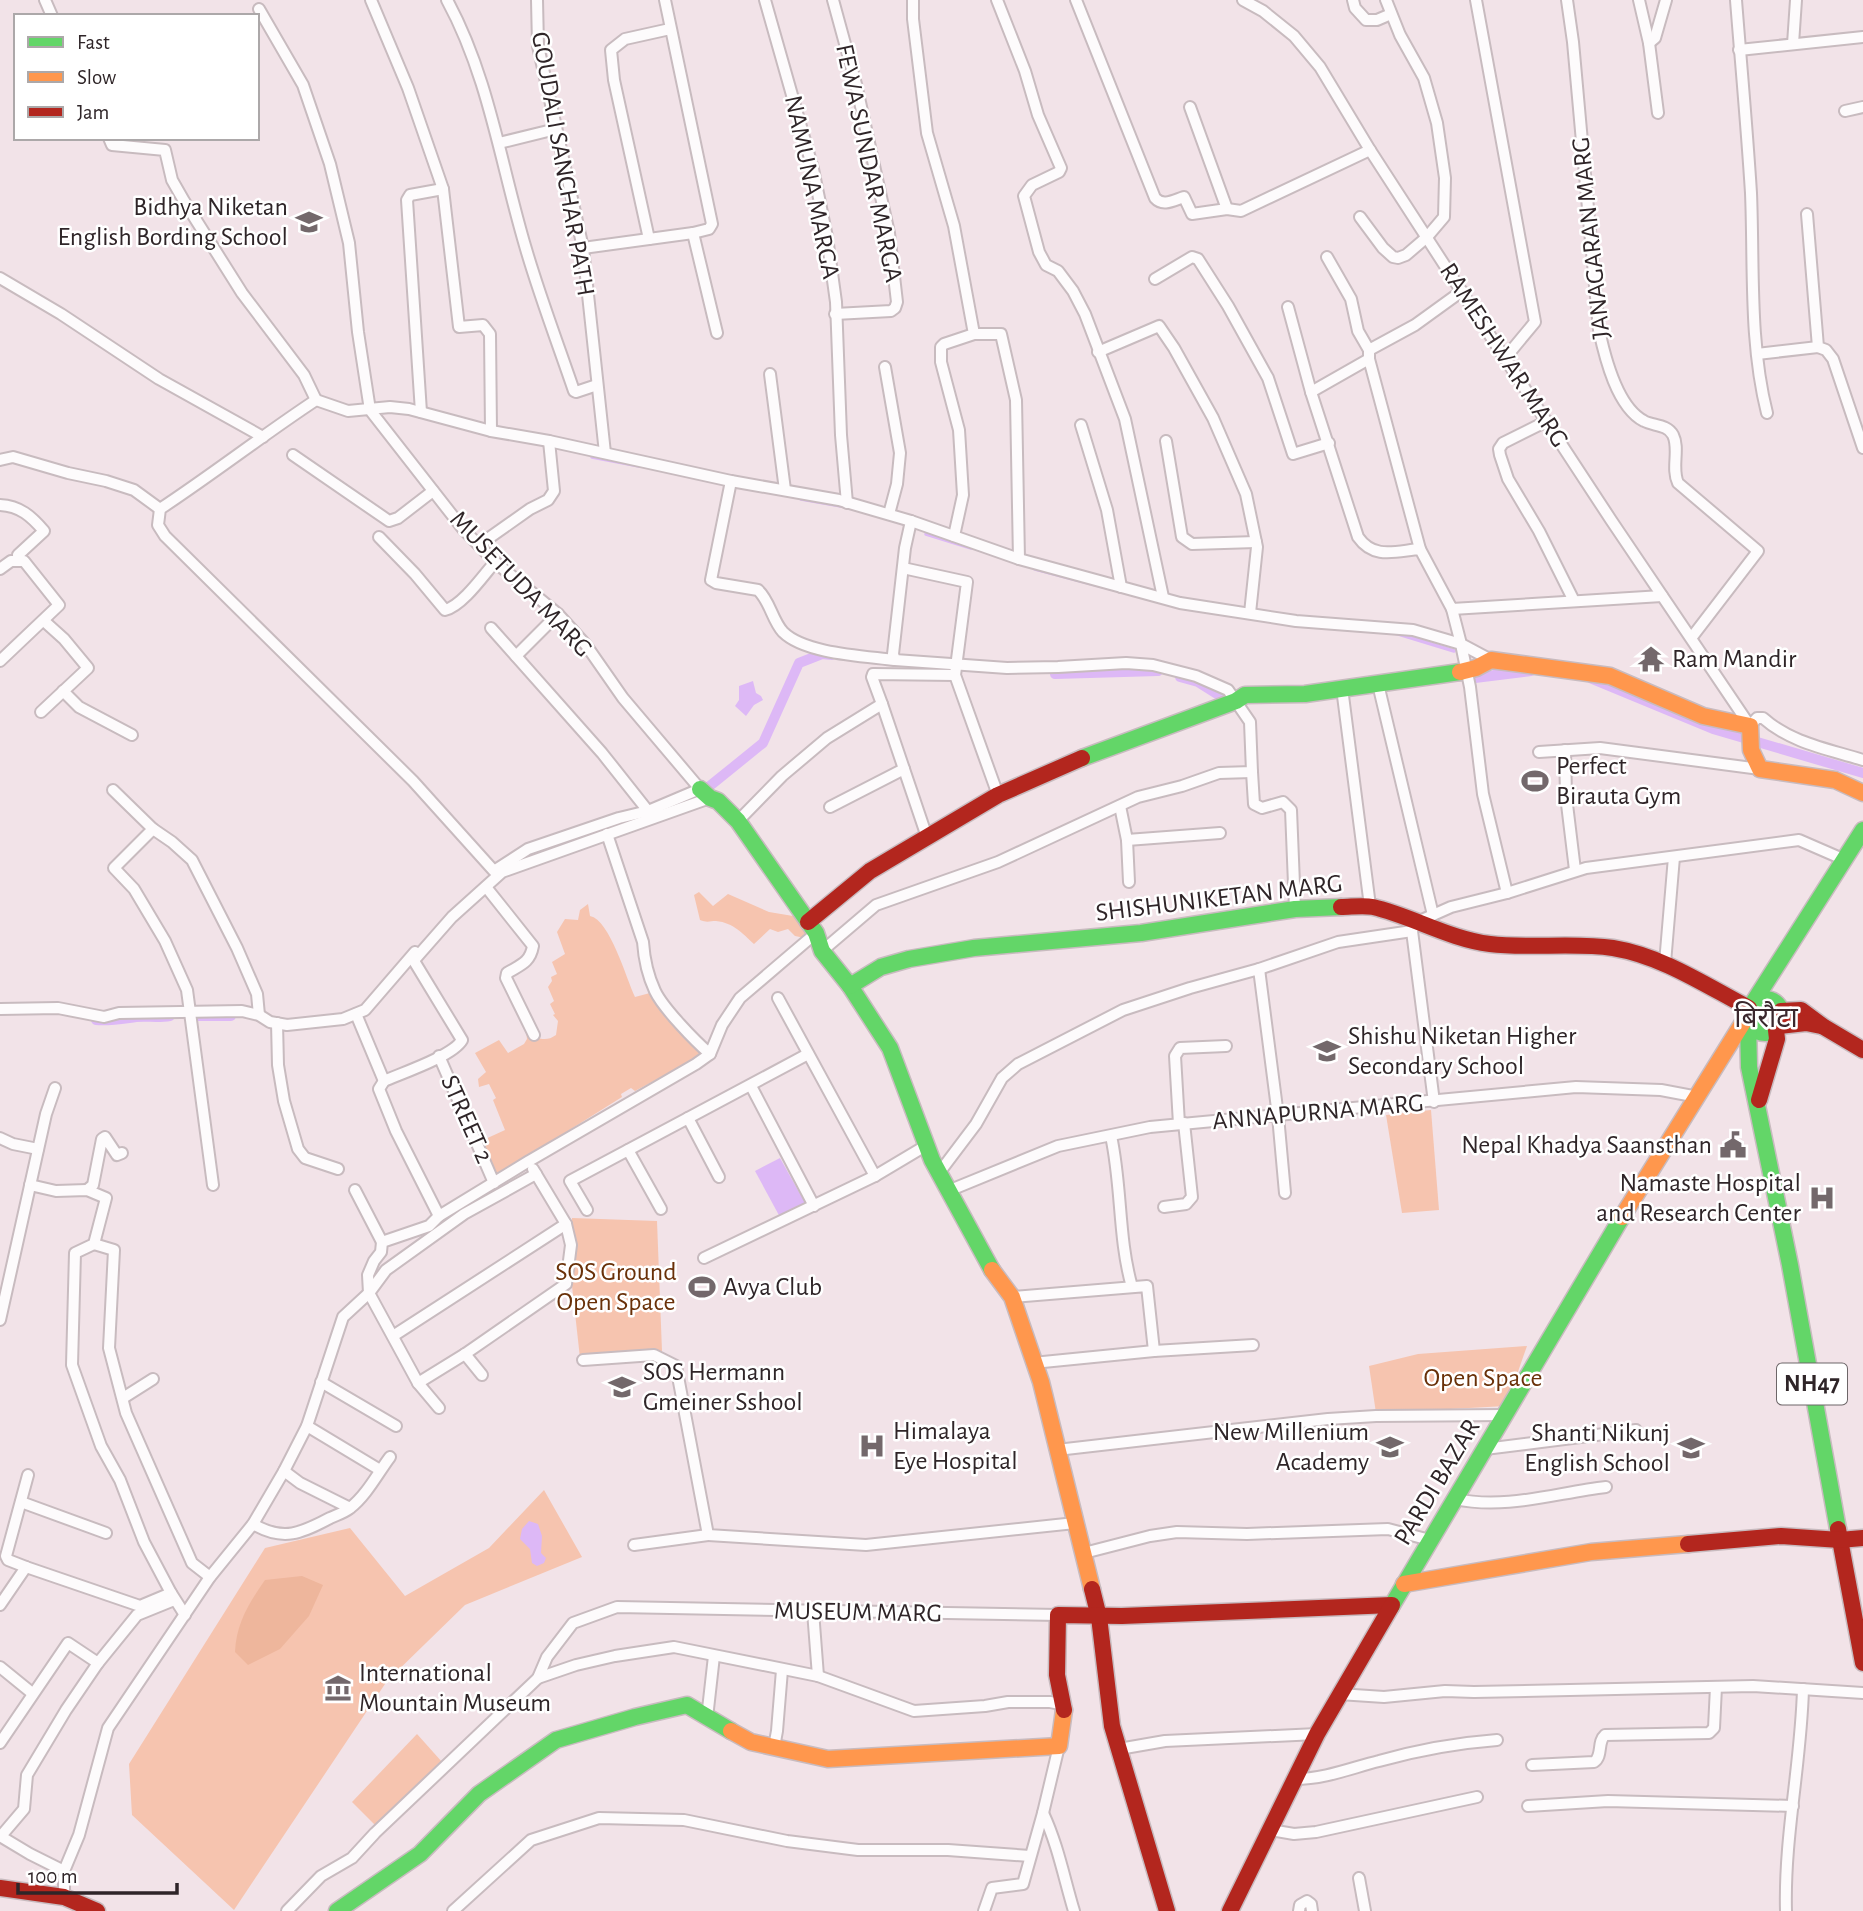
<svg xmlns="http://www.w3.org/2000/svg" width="1863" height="1911" viewBox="0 0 1863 1911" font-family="'Alegreya Sans','Noto Sans Devanagari',sans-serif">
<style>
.green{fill:#f6c4af}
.forest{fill:#eeb69c}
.water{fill:#ddb8f6}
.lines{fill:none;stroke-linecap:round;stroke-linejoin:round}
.stream{stroke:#ddb8f6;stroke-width:3.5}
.canal{stroke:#ddb8f6;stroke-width:10}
.street-casing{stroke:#c8bbbf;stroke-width:14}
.fast-casing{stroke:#c8bbbf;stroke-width:19}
.slow-casing{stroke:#c8bbbf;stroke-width:19}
.jam-casing{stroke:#c8bbbf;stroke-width:19}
.street{stroke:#fdfbfc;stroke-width:10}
.fast{stroke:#63d668;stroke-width:16}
.slow{stroke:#ff974d;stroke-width:16}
.jam{stroke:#b3261e;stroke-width:16}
.labels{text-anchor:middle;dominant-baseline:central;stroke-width:5;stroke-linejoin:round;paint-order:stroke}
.shield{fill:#fff;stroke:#6d6668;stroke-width:2}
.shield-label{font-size:24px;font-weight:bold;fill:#2f2528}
.street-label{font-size:26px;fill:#2f2528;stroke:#fff}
.poi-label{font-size:26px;fill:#2f2528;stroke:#fff;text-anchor:start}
.park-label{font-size:26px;fill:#693008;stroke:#fff}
.neighbourhood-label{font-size:28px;fill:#3b272d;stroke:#fff}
</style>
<rect width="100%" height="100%" fill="#f2e3e8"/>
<g class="green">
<path d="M699,892L713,906L728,894L769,912L793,916L811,927L805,938L795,936L788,929L778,932L770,929L754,944C742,933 734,923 716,921C710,921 707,923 700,920L694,895Z"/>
<path d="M588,904L590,916C610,920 626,978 635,997L650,993L663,1004L706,1053L635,1091L631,1088L621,1094L622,1097L501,1173L494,1172L481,1141L505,1130L493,1100L496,1098L489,1084L479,1087L478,1079L486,1072L475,1053L499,1040L508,1053L524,1044L527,1039L526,1031C536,1038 545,1043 556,1035L558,1021L553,1015L555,1014L550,1004L554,1001L548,987L552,981L551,977L557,974L552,962L565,954L557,932L565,919L578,920L580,910Z"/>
<polygon points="1431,1110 1439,1210 1402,1213 1386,1115"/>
<polygon points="572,1218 657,1221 662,1351 580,1358 572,1286"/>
<polygon points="1527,1346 1506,1406 1376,1413 1369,1366 1418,1354"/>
<polygon points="544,1490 582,1557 465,1605 387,1681 234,1910 132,1815 129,1764 265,1548 350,1528 405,1596 489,1548"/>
<polygon points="417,1734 442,1762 377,1827 352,1802"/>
</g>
<path class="forest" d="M302,1576L323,1585L309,1616L280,1649L248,1665L235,1652C236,1624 249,1603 265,1580Z"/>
<g class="water">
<polygon points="753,681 756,693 761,696 763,700 754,705 746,716 735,706 739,700 739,686"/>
<polygon points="780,1158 808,1208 781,1219 755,1171"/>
<polygon points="529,1521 538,1524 542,1536 541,1553 546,1558 544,1563 537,1566 532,1563 530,1549 520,1539 522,1529"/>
</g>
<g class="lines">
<g class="stream">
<polyline points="592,457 639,466"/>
<polyline points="801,499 841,506"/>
<polyline points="926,534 971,548"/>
<polyline points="1035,569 1115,590"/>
<polyline points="1395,633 1454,651"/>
<polyline points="1488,666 1502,674"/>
</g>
<g class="canal">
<polyline points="1055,674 1158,671"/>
<polyline points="1180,677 1198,682 1217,694 1225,696"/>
<polyline points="1475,678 1531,671"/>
<polyline points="1592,679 1713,729 1863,773"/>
<polyline points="706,789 763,743 799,663 822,654 832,655"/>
<polyline points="195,1016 231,1016"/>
<path d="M96,1020C111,1021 121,1019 136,1017C147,1016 158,1018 170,1016"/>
</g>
<g class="street-casing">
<g id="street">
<polyline points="45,0 52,16"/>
<polyline points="371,0 408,88 443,189 459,327 483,325 490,334 491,431"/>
<path d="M447,0C489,77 501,166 526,249C540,297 558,344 574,391L576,392L597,385"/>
<polyline points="537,0 538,46 583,248 605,453"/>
<polyline points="765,0 813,169 827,237 836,302 841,435 847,503"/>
<polyline points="833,0 856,84 889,233 897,302 895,308 891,311 835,314"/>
<polyline points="913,0 913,19 927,133 954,226 974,334 944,344 941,347 941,362 959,430 963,495 954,536"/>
<polyline points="997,0 1025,71 1038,115 1061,168 1059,172 1032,185 1024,196 1039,252 1046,265 1058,271 1073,291 1085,314 1125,419 1163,597"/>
<path d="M1076,0L1155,198C1163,207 1174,200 1184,197L1192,214L1227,209L1241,211L1370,150"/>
<path d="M1243,0L1263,11L1294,36L1320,67L1370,150L1493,340L1611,520L1750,726L1757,718H1763C1791,743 1828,749 1863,760"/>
<polyline points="1353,0 1355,8 1366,20 1377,20 1391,14"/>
<polyline points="1476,0 1535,322 1506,357"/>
<path d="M1567,0L1573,42L1599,330C1605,358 1617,407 1644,421C1653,426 1667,424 1673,435C1680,449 1671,468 1678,483L1758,551L1692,637"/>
<polyline points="1639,0 1649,43 1658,113"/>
<path d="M1736,0C1741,64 1747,129 1751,193C1754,266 1749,342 1767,413"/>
<path d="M259,9L303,85L330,164L349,243L358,332L370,410L463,529L495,562L558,614L586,645L623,698L700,789L648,811L619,818L528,849L494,871L413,781L165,536L158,525L160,509C213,474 263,435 316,400L348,411L390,407L409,409L491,431L549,441L731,481L839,500L911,521L1019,559L1180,603L1296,621L1413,630L1461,644L1470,687L1483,794L1507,893"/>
<polyline points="1649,43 1655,38 1666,0"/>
<polyline points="1793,44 1796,0"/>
<polyline points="1739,50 1863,37"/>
<polyline points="1190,107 1227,209"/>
<polyline points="1845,111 1863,107"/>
<polyline points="109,138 112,145 165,150 172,180 184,201 242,293 304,375 316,400"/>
<polyline points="499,143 556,129"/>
<polyline points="1807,214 1818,347 1826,350 1833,359 1863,448"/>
<polyline points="1360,217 1383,248 1393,257 1398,258 1406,255 1427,237 1444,217 1445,178 1437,123 1424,78 1400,35 1386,0"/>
<polyline points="693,233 717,333"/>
<polyline points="649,239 614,80 611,50 625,39 670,29"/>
<polyline points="583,248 693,233 709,229 712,224 665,0"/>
<polyline points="1327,257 1351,299 1358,331 1369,350"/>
<polyline points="0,278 61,314 159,379 263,437"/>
<polyline points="1155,279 1192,257 1198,259 1228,306 1268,378 1293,454 1329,443"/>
<path d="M1288,307L1311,392L1358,537C1374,560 1396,551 1420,549L1452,609L1662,596"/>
<polyline points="974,334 1001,334 1016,400 1019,559"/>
<polyline points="1098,352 1159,326 1174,348 1213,418 1246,494 1257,547 1250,613"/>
<polyline points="1757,354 1818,347"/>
<polyline points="885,367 900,453 897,484 889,514"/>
<polyline points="770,374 785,490"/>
<polyline points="1311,392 1369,359"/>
<polyline points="421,412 407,200 410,195 443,189"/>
<polyline points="1547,421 1503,443 1499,449 1500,455 1508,479 1539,531 1574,601"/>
<polyline points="1081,425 1107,510 1121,587"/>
<polyline points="1166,441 1182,537 1192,544 1256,542"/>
<polyline points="293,455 389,521 398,518 433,491"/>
<polyline points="0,460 13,457 68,473 106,481 134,490 160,509"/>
<path d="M731,481L711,580L716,583L758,590C770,601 772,620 783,632C805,654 865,656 895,660"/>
<path d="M0,505C20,506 31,516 44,531L18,555L20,561"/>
<path d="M379,537L415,574L445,610C462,606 483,576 495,562"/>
<polyline points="479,545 530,509 548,500 554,491 549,441"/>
<polyline points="1420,549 1369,359 1369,350 1415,325 1462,291"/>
<polyline points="903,568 967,582 955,675 998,795"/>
<polyline points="0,569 11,561 24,561 59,605 0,661"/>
<polyline points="1452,609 1461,644 1491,660"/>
<polyline points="491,628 602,753 648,811"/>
<polyline points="516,656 558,614"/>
<polyline points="1378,684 1433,915"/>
<polyline points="1342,688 1370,906"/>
<polyline points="63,691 79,707 132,735"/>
<polyline points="882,704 927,837"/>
<polyline points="41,712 88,668 64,639 44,621"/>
<polyline points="1565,750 1566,796 1575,870"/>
<polyline points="1539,752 1600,748 1760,769"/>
<polyline points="1252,772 1254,804 1262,808 1283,802 1291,810 1295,909"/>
<polyline points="113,790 153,829 114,868 134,889 165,941 187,990 213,1185"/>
<polyline points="1120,806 1127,840 1220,833"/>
<polyline points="830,807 904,769"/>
<polyline points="738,821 782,776 827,738 882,704 872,677 873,674 955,675"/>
<polyline points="153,829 172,842 192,860 237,948 257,994 259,1015"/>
<path d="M607,834L643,942C644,957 648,976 655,991C663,1008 695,1041 710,1054"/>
<polyline points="1127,840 1129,882"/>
<path d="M486,887L533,946C530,963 520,965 507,973L506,978L534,1035"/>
<polyline points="822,951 876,905 998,862 1138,797 1182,786 1219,773 1252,772 1250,722 1228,690 1196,676 1153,665 1126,663 1058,667 1007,668 895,660 893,654 905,548 911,521"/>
<polyline points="1665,963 1674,857"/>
<polyline points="1259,969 1338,942 1412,931"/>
<polyline points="778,998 875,1176"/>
<polyline points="0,1009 58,1008 104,1017 119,1013 242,1011 259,1015 270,1022 287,1025 343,1019 365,1010 415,952"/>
<polyline points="356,1014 384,1081"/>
<polyline points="277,1023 278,1065 284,1101 298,1149 305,1158 338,1169"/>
<polyline points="439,1056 494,1183"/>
<polyline points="751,1086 814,1206"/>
<polyline points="1434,1102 1412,931 1415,923 1451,907 1507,893 1586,868 1799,840 1845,860"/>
<polyline points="688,1118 719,1177"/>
<polyline points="1179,1124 1175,1056 1180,1048 1226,1046"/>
<path d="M1111,1136C1122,1186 1118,1238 1132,1287"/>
<polyline points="0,1138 13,1144 38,1149"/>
<polyline points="628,1150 661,1209"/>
<polyline points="939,1173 976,1124 1002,1078 1018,1064 1123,1010 1190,988 1259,969 1278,1116 1285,1193"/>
<polyline points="30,1185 56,1191 87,1190 106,1198 94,1244 75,1253 72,1365 101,1446 120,1480 144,1542 171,1593"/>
<polyline points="87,1190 93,1185 102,1139 105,1137 117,1155 122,1153"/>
<polyline points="355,1190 382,1242"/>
<polyline points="948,1191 1058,1146 1150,1127 1576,1087 1661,1090 1698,1097"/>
<polyline points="1164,1207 1186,1204 1192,1197 1184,1123"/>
<polyline points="587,1210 570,1181 808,1054"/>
<path d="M439,1216L396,1131L379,1089L384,1081C402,1073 453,1056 462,1040L414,961L416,958L452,917L502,872L710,798"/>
<polyline points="94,1244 114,1250 109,1348 126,1413 192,1563 210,1577"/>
<polyline points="704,1258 875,1176 927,1145"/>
<polyline points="1012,1297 1147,1286 1154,1351"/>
<polyline points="0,1320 46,1114 55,1088"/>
<polyline points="393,1336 566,1224"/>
<polyline points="465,1354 482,1375"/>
<polyline points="583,1360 654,1355 676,1366 708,1535 866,1545 1075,1523"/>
<polyline points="1033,1363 1154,1351 1253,1345"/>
<polyline points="321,1382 396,1426"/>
<polyline points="418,1383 465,1354 566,1284 571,1245 566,1224 533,1169"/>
<polyline points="123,1398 153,1379"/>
<polyline points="439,1408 418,1383 369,1293 368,1275 374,1261 381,1252 382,1242 429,1226 439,1216 529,1161 696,1064 710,1054 722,1025 740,998 816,933"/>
<polyline points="307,1426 380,1470"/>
<polyline points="1485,1449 1636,1430"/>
<polyline points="1057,1450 1328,1419 1376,1416 1505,1415"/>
<polyline points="284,1471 300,1483 350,1508"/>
<path d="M1455,1499C1506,1510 1555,1493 1606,1487"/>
<polyline points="21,1502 106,1533"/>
<path d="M253,1524C283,1542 302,1533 330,1518C336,1515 344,1513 350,1508C366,1496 378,1473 390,1457"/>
<polyline points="634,1545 708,1535"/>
<polyline points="1084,1553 1150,1536 1177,1532 1247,1534 1388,1529 1430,1540"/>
<polyline points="26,1567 8,1560 6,1556 28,1475"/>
<polyline points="0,1605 26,1567 140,1606 171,1593 185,1615"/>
<polyline points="813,1611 818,1676"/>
<polyline points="0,1667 32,1693"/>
<polyline points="538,1678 576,1665 615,1656 674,1647 818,1676 914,1711 985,1706 1008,1702 1050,1702 1065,1705"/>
<polyline points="1339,1694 1384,1697 1445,1691 1474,1692 1753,1686 1863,1693"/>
<polyline points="707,1718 714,1656"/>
<polyline points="0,1743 68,1643 98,1663"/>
<polyline points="774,1747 777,1731 782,1670"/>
<polyline points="1119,1749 1165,1741 1317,1734"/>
<path d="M1532,1765L1594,1762C1603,1756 1597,1742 1605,1735L1709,1733L1714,1728L1716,1687"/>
<path d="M1295,1779C1325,1779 1351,1768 1379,1761C1418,1750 1457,1743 1497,1740"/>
<polyline points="1528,1806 1608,1801 1793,1806"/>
<path d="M1043,1813C1058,1845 1064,1878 1074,1911"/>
<polyline points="1270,1830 1294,1834 1316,1832 1477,1797"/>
<polyline points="0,1836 30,1854 64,1871"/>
<polyline points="1,1836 24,1809 27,1775 66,1710 98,1663 137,1615 174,1600"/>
<polyline points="1359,1878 1365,1911"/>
<polyline points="64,1897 64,1871 79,1835 108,1728 210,1577 253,1524 284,1471 307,1426 343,1317 369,1293 386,1270 464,1214 536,1174"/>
<polyline points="287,1911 321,1876 352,1858 375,1833 538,1678 547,1657 573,1623 617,1607 1058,1615"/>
<polyline points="453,1911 531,1840 599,1818 684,1820 787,1841 858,1850 948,1850 1030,1856"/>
<polyline points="984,1911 992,1888 1023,1884 1043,1813 1059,1746"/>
<polyline points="1299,1911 1300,1905 1307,1901 1311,1904 1312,1911"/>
<path d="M1786,1911C1784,1837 1801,1764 1803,1689"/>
</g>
</g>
<g class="fast-casing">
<g id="fast">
<polyline points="1082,758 1236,701 1245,695 1305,694 1460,672"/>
<polyline points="700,789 710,798 718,801 738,821 816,933 822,951 850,986 890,1048 932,1160 992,1270"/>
<polyline points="850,986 881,967 909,959 974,948 1141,933 1295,909 1341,907"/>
<circle cx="1765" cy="1016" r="17"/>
<polyline points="1751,1006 1863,830"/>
<polyline points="1748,1022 1749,1067 1790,1265 1838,1529"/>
<polyline points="1391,1607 1622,1217"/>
<polyline points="337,1911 420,1854 479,1794 556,1740 635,1717 687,1705 731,1731"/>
</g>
</g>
<g class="slow-casing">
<g id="slow">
<polyline points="1460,672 1476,668 1491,660 1610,676 1703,716 1750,726 1751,750 1760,769 1835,780 1863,793"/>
<polyline points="1622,1217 1747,1016"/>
<polyline points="992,1270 1012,1297 1041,1382 1092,1589"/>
<polyline points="1404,1584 1591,1552 1688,1544"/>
<polyline points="731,1731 751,1742 828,1759 1059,1746 1064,1710"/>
</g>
</g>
<g class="jam-casing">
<g id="jam">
<path d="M1341,907C1351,907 1363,905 1373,907C1412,916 1449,939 1490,944C1530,949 1572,942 1613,948C1662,956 1705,985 1749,1008"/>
<polyline points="808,922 870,871 998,795 1082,758"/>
<polyline points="1781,1011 1801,1010 1824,1027 1863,1050"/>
<polyline points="1779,1026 1806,1023 1821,1026"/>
<polyline points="1759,1100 1777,1039 1776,1030"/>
<polyline points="1838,1529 1863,1663"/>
<polyline points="1688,1544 1781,1536 1840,1540 1863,1538"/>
<polyline points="1092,1589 1099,1617 1112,1726 1167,1911"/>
<polyline points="1064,1710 1057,1675 1058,1615 1122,1616 1392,1605"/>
<polyline points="0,1888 64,1897 97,1911"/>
<polyline points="1230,1911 1317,1734 1391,1607"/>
</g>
</g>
<use href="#street" class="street"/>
<use href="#fast" class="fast"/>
<use href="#slow" class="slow"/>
<use href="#jam" class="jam"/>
</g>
<defs>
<g id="school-bare" transform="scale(2.1)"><path d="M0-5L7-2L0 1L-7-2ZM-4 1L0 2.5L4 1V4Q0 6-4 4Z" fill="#73686b" stroke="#fff" stroke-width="2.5" paint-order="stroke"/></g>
<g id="temple-bare" transform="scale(2.1)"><path d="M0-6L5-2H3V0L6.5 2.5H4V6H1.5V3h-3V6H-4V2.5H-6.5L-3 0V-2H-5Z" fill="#73686b" stroke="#fff" stroke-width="2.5" paint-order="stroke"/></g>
<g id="stadium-bare" transform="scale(2.1)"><path d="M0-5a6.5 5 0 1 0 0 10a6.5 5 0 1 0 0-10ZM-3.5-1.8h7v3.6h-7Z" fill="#73686b" stroke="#fff" stroke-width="2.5" paint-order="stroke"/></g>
<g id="civic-bare" transform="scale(2.1)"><path d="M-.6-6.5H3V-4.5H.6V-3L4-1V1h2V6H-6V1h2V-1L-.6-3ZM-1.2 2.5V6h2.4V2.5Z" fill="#73686b" stroke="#fff" stroke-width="2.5" paint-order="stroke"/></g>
<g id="hospital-bare" transform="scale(2.1)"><path d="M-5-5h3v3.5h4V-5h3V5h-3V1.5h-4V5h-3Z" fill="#73686b" stroke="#fff" stroke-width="2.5" paint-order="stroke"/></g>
<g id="university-bare" transform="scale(2.1)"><path d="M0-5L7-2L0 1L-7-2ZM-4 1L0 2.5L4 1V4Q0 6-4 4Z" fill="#73686b" stroke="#fff" stroke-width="2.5" paint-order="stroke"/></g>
<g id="museum-bare" transform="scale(2.1)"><path d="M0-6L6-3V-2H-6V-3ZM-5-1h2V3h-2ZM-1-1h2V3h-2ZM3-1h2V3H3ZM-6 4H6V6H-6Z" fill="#73686b" stroke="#fff" stroke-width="2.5" paint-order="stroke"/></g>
</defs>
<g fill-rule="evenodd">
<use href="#school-bare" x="309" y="222"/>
<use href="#temple-bare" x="1651" y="659"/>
<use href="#stadium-bare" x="1535" y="781"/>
<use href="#school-bare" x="1327" y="1051"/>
<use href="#civic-bare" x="1733" y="1145"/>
<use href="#hospital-bare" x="1822" y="1198"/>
<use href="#stadium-bare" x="702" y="1287"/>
<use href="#university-bare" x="622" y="1387"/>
<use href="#hospital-bare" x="872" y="1446"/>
<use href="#school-bare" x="1390" y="1447"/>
<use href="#school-bare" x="1691" y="1448"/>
<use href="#museum-bare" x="338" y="1688"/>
</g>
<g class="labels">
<rect class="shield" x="1777" y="1363.5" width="70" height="41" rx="5"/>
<g class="shield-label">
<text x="1812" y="1384">NH47</text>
</g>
<g class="street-label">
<text transform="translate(869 163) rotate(78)">FEWA SUNDAR MARGA</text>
<text transform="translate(563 164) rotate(80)">GOUDALI SANCHAR PATH</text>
<text transform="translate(812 187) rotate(78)">NAMUNA MARGA</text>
<text transform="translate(1591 238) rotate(-96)">JANAGARAN MARG</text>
<text transform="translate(1504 355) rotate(57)">RAMESHWAR MARG</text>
<text transform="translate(521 584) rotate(46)">MUSETUDA MARG</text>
<text transform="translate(1219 898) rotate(-7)">SHISHUNIKETAN MARG</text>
<text transform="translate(1318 1112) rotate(-5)">ANNAPURNA MARG</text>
<text transform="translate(467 1119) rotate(66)">STREET 2</text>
<text transform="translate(1437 1482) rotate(-59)">PARDI BAZAR</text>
<text transform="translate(858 1612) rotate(1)">MUSEUM MARG</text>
</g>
<g class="poi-label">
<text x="288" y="207" text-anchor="end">Bidhya Niketan<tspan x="288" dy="30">English Bording School</tspan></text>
<text x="1672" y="659">Ram Mandir</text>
<text x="1556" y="766">Perfect<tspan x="1556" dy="30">Birauta Gym</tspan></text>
<text x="1348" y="1036">Shishu Niketan Higher<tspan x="1348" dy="30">Secondary School</tspan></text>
<text x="1712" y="1145" text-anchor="end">Nepal Khadya Saansthan</text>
<text x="1801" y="1183" text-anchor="end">Namaste Hospital<tspan x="1801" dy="30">and Research Center</tspan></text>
<text x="723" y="1287">Avya Club</text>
<text x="643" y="1372">SOS Hermann<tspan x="643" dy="30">Gmeiner Sshool</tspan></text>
<text x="893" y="1431">Himalaya<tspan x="893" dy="30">Eye Hospital</tspan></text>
<text x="1369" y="1432" text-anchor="end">New Millenium<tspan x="1369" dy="30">Academy</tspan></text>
<text x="1670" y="1433" text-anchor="end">Shanti Nikunj<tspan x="1670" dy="30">English School</tspan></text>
<text x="359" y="1673">International<tspan x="359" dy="30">Mountain Museum</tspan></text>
</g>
<g class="park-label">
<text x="616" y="1272">SOS Ground<tspan x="616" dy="30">Open Space</tspan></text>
<text x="1483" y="1378">Open Space</text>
</g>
<g class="neighbourhood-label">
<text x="1766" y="1019">बिरौटा</text>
</g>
</g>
<rect x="14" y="14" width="245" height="126" fill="#ffffff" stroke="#aca8a9" stroke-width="2"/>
<rect x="28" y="37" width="35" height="10" fill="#63d668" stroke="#aca8a9" stroke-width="2"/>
<text x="77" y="49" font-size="21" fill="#2f2528">Fast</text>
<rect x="28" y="72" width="35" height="10" fill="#ff974d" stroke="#aca8a9" stroke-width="2"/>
<text x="77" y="84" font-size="21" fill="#2f2528">Slow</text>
<rect x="28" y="107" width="35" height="10" fill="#b3261e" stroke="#aca8a9" stroke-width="2"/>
<text x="77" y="119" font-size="21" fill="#2f2528">Jam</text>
<path d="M18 1883v10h159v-10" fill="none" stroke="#2f2528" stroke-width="3.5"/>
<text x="28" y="1883" font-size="21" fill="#2f2528" stroke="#ffffff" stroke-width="5" paint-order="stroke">100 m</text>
</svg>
